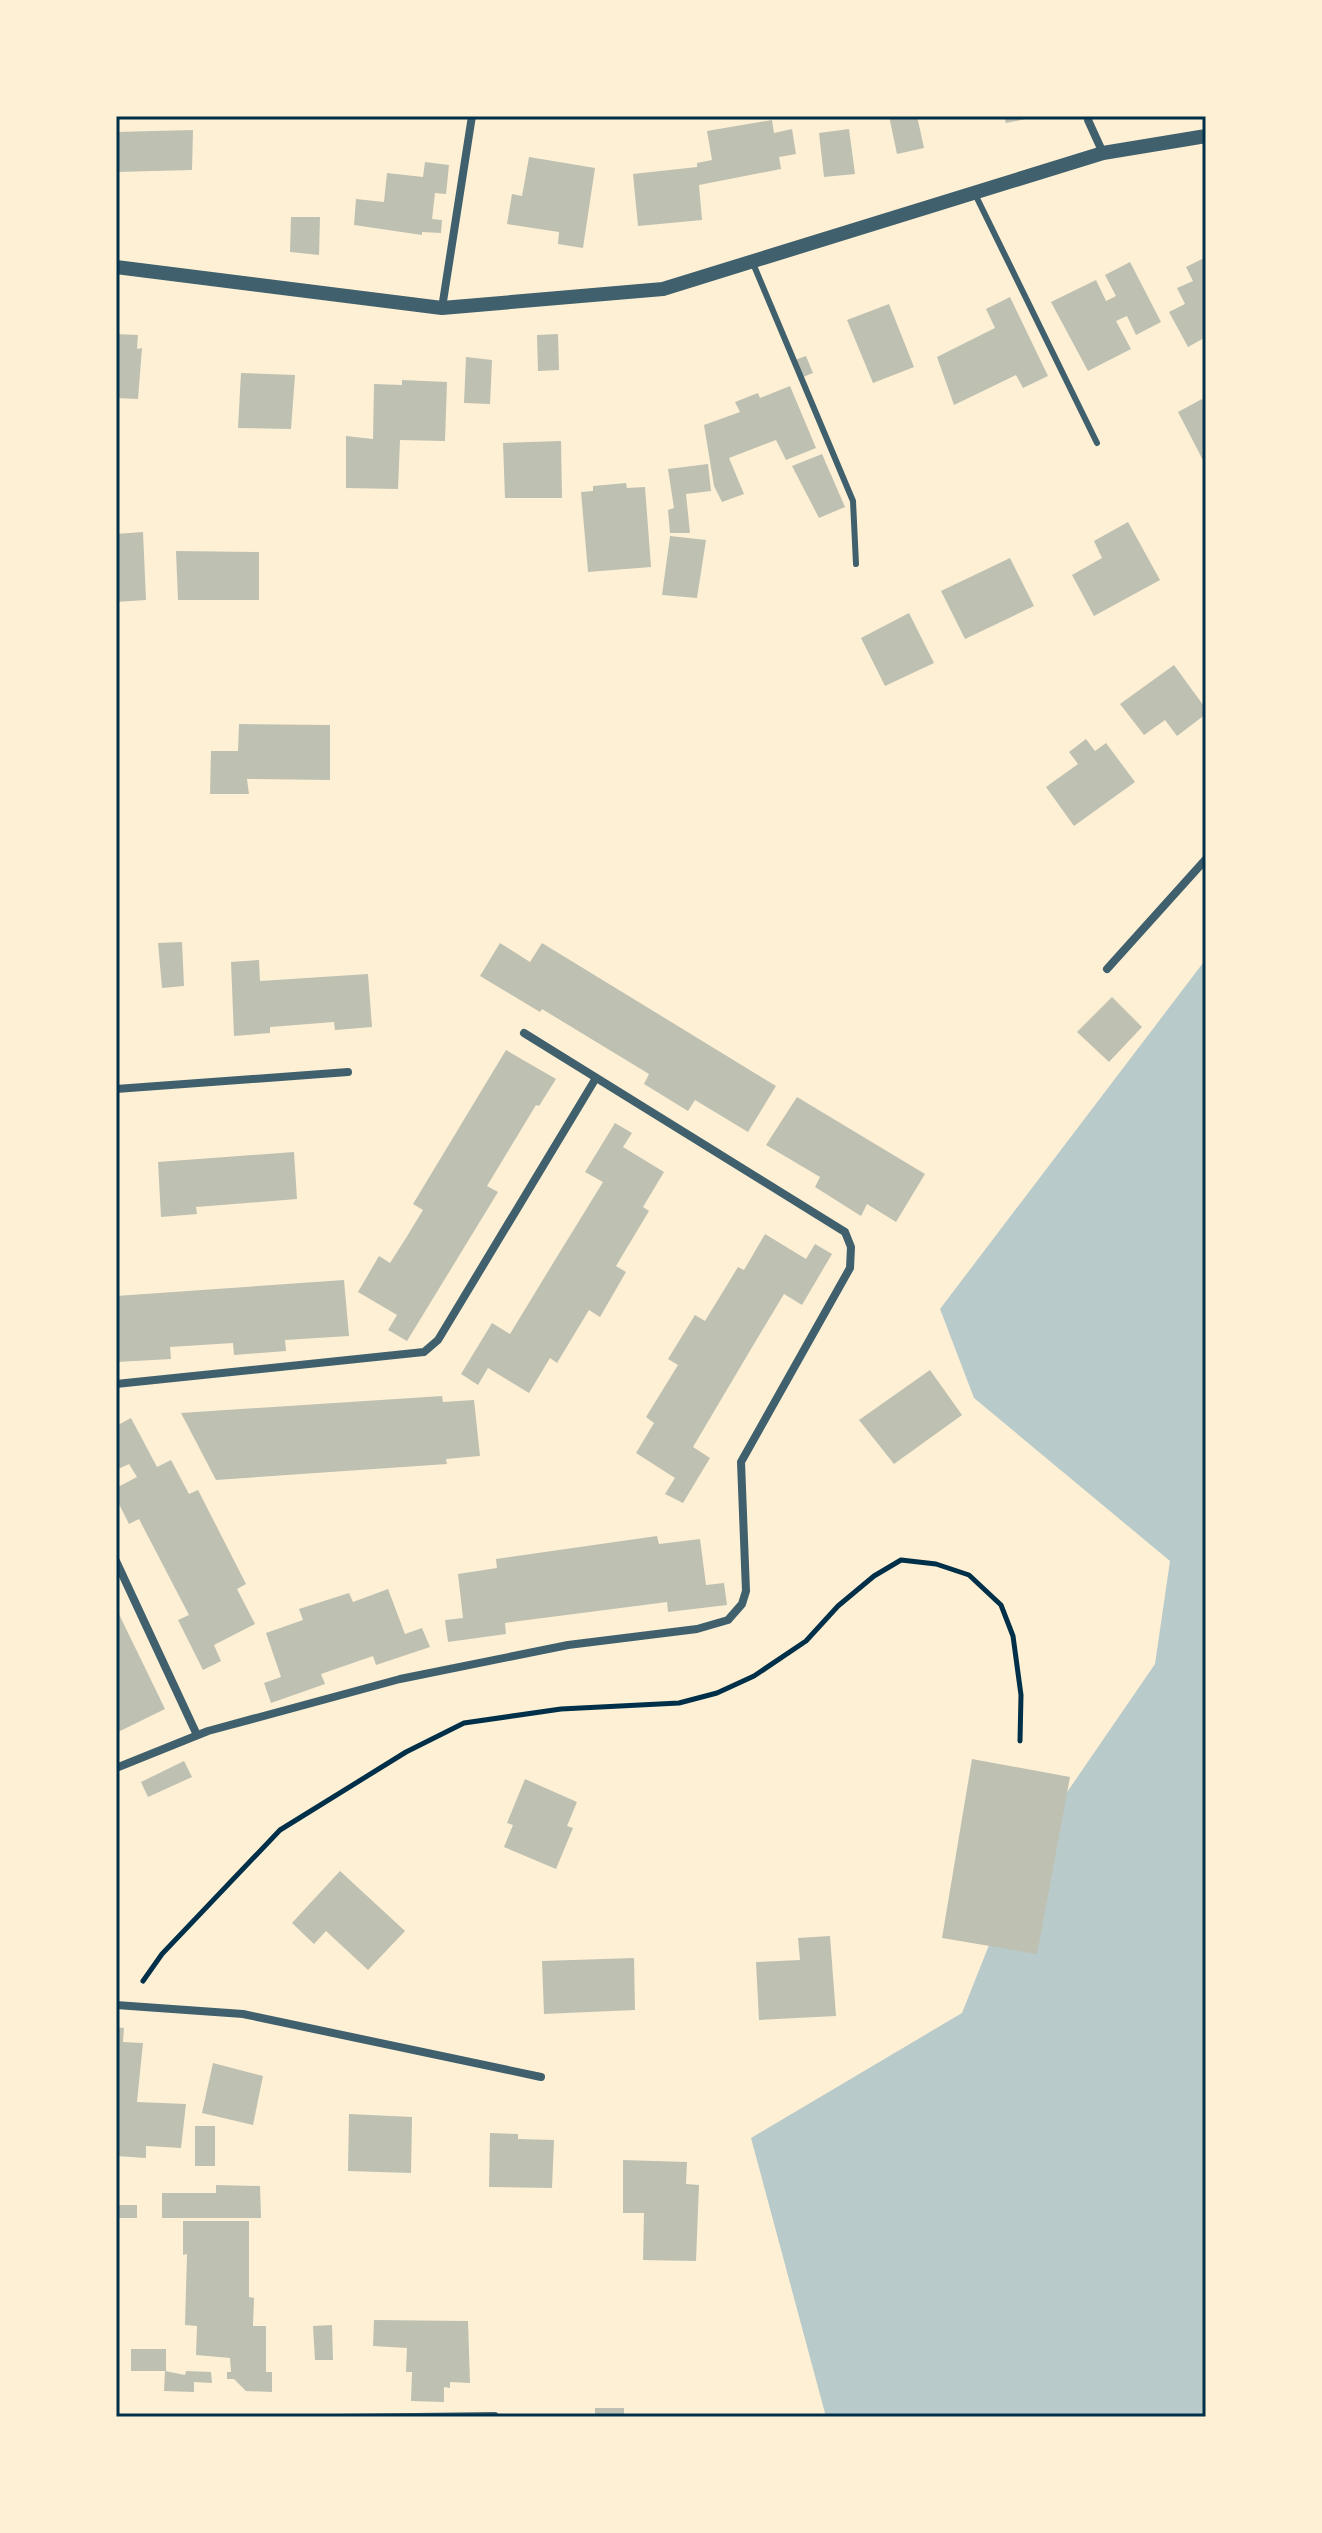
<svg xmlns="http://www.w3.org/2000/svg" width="1322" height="2533" viewBox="0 0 1322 2533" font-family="Signika,sans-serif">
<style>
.green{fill:#b9caca}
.building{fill:#bec0b2}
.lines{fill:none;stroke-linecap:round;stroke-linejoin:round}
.path{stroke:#003049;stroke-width:5}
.service{stroke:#3f606c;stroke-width:6}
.minor{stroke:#3f606c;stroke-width:8}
.tertiary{stroke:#3f606c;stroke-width:14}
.neatline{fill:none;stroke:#003049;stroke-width:3}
</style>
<rect width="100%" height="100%" fill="#fdf0d5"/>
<polygon class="green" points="1206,959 1206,2417 826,2417 751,2138 962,2013 1026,1852 1155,1664 1170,1561 974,1398 940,1309"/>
<g class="building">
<polygon points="889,116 917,116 924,148 897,154"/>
<polygon points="1004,116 1025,116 1026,119 1006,123"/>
<polygon points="772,120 774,133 792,129 796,154 779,157 781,169 699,185 702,220 638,226 633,174 697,167 697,163 712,160 707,131"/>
<polygon points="849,129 855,174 824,177 819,133"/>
<polygon points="193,130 192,170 116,172 116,132"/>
<polygon points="529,157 595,168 583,248 558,244 559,232 507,224 512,194 522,196"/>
<polygon points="425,162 449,165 446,194 435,193 432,219 442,220 441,233 422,232 422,235 354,225 356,199 384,202 387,173 423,177"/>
<polygon points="291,217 320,217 319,255 290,252"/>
<polygon points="1206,257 1206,337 1188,347 1169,312 1185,304 1177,288 1193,281 1186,267"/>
<polygon points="1130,262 1161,322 1136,335 1127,316 1116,321 1131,349 1088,371 1051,302 1096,280 1106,301 1116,296 1105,275"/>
<polygon points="1010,297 1048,376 1023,388 1016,375 954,405 937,357 995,328 986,309"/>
<polygon points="889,304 914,367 873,383 847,320"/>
<polygon points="116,334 138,335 137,349 142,348 138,399 116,398"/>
<polygon points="558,334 559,370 538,371 537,335"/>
<polygon points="806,356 813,373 803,377 795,360"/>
<polygon points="466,357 492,360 490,404 464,403"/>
<polygon points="241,373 295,375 291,429 238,428"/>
<polygon points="402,380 447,382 445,441 400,440 398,489 346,488 346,436 373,439 374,384 402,385"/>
<polygon points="790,386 816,448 786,460 776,440 729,458 744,494 722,502 714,486 704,425 740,412 735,402 758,393 760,398"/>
<polygon points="1202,399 1206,407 1206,466 1178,412"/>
<polygon points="561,441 562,498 505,498 503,443"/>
<polygon points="822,454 845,507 819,518 792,466"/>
<polygon points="708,464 711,491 686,494 690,533 670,533 668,510 674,508 668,469"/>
<polygon points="626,483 627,488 645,487 651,567 588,572 581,492 593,491 593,486"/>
<polygon points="1128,522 1160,580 1094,616 1072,575 1102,558 1094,541"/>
<polygon points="143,532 146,600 116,602 116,534"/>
<polygon points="670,536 706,540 697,598 662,595"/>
<polygon points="176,551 259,552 259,600 178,600"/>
<polygon points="1010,558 1034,606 965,639 941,591"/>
<polygon points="909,613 934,663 885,686 861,638"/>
<polygon points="1174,665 1206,709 1206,714 1177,736 1165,720 1144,735 1120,704"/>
<polygon points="239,724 330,725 330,780 247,779 249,794 210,794 211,751 238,751"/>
<polygon points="1086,739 1095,751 1106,743 1135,782 1074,826 1046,787 1078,764 1069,752"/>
<polygon points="182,942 184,986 162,988 158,943"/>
<polygon points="500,943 530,962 542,943 776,1086 748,1132 695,1100 688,1111 644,1084 649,1074 542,1009 540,1012 480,976"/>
<polygon points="259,960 260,981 368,974 372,1027 335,1030 334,1022 270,1027 270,1033 234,1036 231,962"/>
<polygon points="1112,997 1142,1027 1109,1062 1077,1032"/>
<polygon points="506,1050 556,1079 539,1106 536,1105 487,1186 498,1192 407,1341 388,1330 397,1315 358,1292 379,1256 390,1263 406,1238 423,1210 413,1204"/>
<polygon points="797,1097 925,1174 896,1222 867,1204 861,1216 815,1187 820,1177 766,1145"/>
<polygon points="615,1123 632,1133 623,1147 664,1172 643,1207 649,1211 616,1266 626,1272 600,1317 589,1310 557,1363 550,1358 529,1393 488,1368 478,1385 461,1374 492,1323 510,1334 555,1260 603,1182 585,1172"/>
<polygon points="294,1152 297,1199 196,1207 197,1214 161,1217 158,1162"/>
<polygon points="765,1234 806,1259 815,1244 832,1254 802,1305 784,1294 751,1349 693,1447 710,1458 683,1503 665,1494 675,1478 636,1453 654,1423 646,1417 678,1365 668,1359 695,1315 705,1321 738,1267 744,1270"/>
<polygon points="344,1280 349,1336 285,1340 286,1351 234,1355 233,1343 170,1347 171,1359 117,1362 116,1296"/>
<polygon points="930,1370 962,1415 894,1464 859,1420"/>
<polygon points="442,1396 443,1402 474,1400 480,1456 446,1459 447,1464 216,1480 181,1413"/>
<polygon points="131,1418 157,1467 171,1460 189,1494 198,1490 246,1584 237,1589 255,1624 214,1645 221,1661 203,1670 178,1620 189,1615 139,1519 129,1524 116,1498 116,1488 137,1477 129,1464 116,1470 116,1426"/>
<polygon points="657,1536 659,1544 700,1539 706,1585 724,1583 727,1605 668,1612 667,1602 505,1623 506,1634 448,1642 445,1620 463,1618 458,1574 497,1568 496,1559"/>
<polygon points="388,1589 405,1634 422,1628 430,1647 376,1665 373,1656 321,1674 325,1684 271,1703 264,1683 281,1677 266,1633 303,1620 299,1609 349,1593 353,1602"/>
<polygon points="116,1608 165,1709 116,1733"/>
<polygon points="972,1759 1070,1777 1037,1954 942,1938"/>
<polygon points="184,1761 192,1777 148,1797 141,1782"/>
<polygon points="525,1779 577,1802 567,1826 573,1828 556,1869 504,1847 513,1825 507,1823"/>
<polygon points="340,1871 405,1931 368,1970 326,1931 314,1944 292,1923"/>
<polygon points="830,1936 836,2016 759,2020 756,1962 800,1960 798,1938"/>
<polygon points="634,1958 635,2010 544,2014 542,1961"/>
<polygon points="116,2027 124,2028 123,2042 143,2043 137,2102 186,2104 181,2148 146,2146 146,2158 116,2156"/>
<polygon points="213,2063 263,2076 253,2125 202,2113"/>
<polygon points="349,2114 412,2117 411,2173 348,2171"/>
<rect x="195" y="2126" width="20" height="40"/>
<polygon points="490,2133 518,2134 518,2139 554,2140 552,2188 489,2187"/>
<polygon points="623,2160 687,2162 686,2184 699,2185 696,2261 643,2260 644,2213 623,2213"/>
<polygon points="216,2185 260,2186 261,2218 162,2218 162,2193 216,2193"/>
<rect x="116" y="2205" width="21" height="13"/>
<polygon points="183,2221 249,2221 249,2297 254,2298 253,2326 266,2326 266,2372 272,2372 272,2392 246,2391 234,2379 227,2379 227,2372 231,2372 230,2358 196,2355 197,2326 185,2325 187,2254 183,2255"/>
<polygon points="374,2320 468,2321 470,2383 450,2382 450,2388 444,2387 444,2402 411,2401 412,2372 406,2372 407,2348 373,2346"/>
<polygon points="332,2325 333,2360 315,2360 313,2326"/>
<rect x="131" y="2349" width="35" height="22"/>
<polygon points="165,2371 185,2375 186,2371 211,2372 212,2383 194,2382 194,2392 164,2391"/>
<rect x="595" y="2408" width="29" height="9"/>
</g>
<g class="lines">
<polyline class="path" points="143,1981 162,1954 280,1830 406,1752 464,1723 561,1709 679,1703 717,1693 754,1676 806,1641 838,1606 874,1576 901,1560 936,1564 969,1575 1001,1605 1013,1636 1021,1695 1020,1741"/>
<g class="service">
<polyline points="974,192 1097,443"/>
<polyline points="752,261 853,501 856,564"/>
<polyline points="338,2417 495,2415"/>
</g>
<g class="minor">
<polyline points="1089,116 1088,120 1103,153"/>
<polyline points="442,308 472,116"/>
<polyline points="1107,969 1206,859"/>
<polyline points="116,1089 348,1072"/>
<polyline points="116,1384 424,1352 438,1340 596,1078"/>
<polyline points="116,1561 197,1735"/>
<polyline points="116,1768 208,1731 400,1679 568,1645 697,1629 728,1620 742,1604 746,1591 741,1462 850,1268 851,1247 845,1232 524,1033"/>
<polyline points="116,2005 243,2014 541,2077"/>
</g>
<polyline class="tertiary" points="116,267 442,308 663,289 1103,153 1206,136"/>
</g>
<rect width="1322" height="2533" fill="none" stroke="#fdf0d5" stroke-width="236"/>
<rect x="118" y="118" width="1086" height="2297" class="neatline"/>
</svg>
